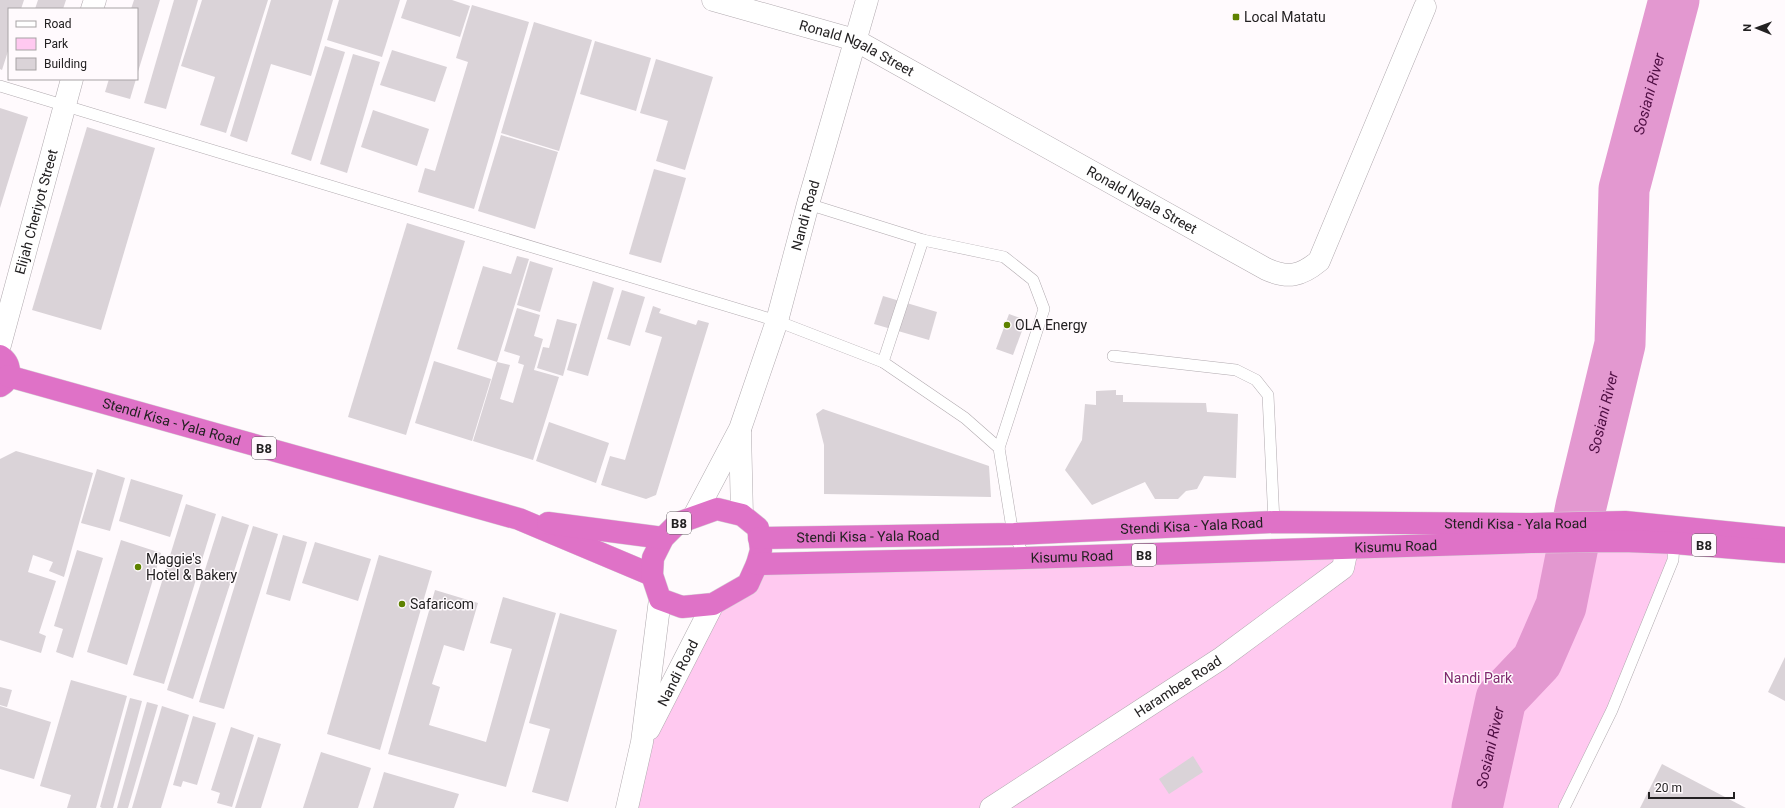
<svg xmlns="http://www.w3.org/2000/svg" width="1785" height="808" viewBox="0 0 1785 808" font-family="Roboto,sans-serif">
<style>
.green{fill:#ffc9f0}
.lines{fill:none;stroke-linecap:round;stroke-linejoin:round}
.river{stroke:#e398d0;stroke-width:51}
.building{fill:#dad3d8}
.lane-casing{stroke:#b1aaaf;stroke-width:12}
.street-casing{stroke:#b1aaaf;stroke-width:23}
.secondary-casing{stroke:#b1aaaf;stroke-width:23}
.highway-casing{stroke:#d7d7d7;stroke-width:23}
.lane{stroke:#fff;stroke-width:11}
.street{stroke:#fff;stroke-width:22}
.secondary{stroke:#fff;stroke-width:22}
.highway{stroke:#df72c7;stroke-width:22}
.poi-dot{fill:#5e8200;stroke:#fffafd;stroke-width:1.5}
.labels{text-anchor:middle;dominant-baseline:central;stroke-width:3;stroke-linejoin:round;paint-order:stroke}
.shield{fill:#fffafd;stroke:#656264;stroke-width:1}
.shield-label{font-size:13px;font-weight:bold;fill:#232122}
.poi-label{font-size:14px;fill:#232122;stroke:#fffafd;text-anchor:start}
.street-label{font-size:14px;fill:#232122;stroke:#fffafd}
.park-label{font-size:14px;fill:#7f2a6e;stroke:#fffafd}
.water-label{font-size:15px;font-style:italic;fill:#4e0d42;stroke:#fffafd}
</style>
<rect width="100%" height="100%" fill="#fffafd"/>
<polygon class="green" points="1670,546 1666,568 1607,712 1560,808 632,808 648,742 717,607 762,565"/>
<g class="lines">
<path class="river" id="s1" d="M1477,808L1501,699L1537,661L1561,606L1581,506L1620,344L1624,189L1674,0"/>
</g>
<g class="building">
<polygon points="0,0 24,0 21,9 9,9 9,48 2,70 0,69"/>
<polygon points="38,0 66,0 63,9 35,9"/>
<polygon points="134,0 160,0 137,75 137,9 131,9"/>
<polygon points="174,0 198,0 166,109 144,103"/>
<polygon points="202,0 268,0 226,133 200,125 215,77 181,66"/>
<polygon points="271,0 333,0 311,76 271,64 247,142 230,136"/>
<polygon points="339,0 400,0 382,57 327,40"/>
<polygon points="407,0 452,0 470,6 460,37 401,18"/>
<polygon points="472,5 529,22 474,209 418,192 425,168 435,171 468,62 456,58"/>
<polygon points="534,22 592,40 559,151 501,133"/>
<polygon points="595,41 651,58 636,111 580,94"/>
<polygon points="325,46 345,52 311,161 291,154"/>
<polygon points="392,50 447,67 435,102 380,85"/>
<polygon points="353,54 380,62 347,173 320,164"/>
<polygon points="656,59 713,77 685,170 656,161 668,121 640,113"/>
<polygon points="109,79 136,79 130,99 105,92"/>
<polygon points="0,108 28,117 0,208"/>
<polygon points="373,110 429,129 417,166 361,147"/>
<polygon points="87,127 155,148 101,330 32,310"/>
<polygon points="501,135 558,152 535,229 478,211"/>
<polygon points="654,169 686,178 661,263 629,254"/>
<polygon points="407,223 465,241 406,435 348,417"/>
<polygon points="517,256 529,259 497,362 457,349 483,266 511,274"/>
<polygon points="530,261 553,268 540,312 517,305"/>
<polygon points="593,281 614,288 588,376 567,370"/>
<polygon points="622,290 645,297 630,346 607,339"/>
<polygon points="883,296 937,312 929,340 874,324"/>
<polygon points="653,306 661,309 659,313 696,325 698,320 709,323 656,495 646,499 601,485 610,456 625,460 662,337 645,332"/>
<polygon points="517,308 540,315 534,336 543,339 534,370 559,377 533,460 473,441 497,362 510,365 500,399 513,403 524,365 518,363 520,356 504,351"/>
<polygon points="1009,314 1026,320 1013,355 996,349"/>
<polygon points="557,319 577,324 563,376 537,368 543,347 549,348"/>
<polygon points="434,361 491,379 472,441 415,423"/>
<polygon points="1116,390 1116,395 1123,395 1123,402 1206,403 1207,412 1238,414 1236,478 1204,476 1197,489 1186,491 1178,499 1155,499 1145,482 1092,505 1065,470 1082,440 1085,404 1096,405 1096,391"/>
<polygon points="823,409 989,466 991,497 824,494 824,445 816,414"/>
<polygon points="549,422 609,443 596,483 536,461"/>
<polygon points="16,451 93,473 64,577 49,571 53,562 33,555 28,572 56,581 39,633 46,636 41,653 0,640 0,459"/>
<polygon points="97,469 125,478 110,531 81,523"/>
<polygon points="131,479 183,495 170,537 119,521"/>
<polygon points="186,504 216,514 164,684 133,675"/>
<polygon points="222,516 249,525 193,699 167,690"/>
<polygon points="253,526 278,534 224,709 199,702"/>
<polygon points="283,535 307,542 290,601 266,594"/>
<polygon points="121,540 161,553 127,665 87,652"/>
<polygon points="315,542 371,559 358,601 302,583"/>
<polygon points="77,550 103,558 73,658 56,652 63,629 54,626"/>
<polygon points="379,555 432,571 380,750 327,734"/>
<polygon points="435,590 478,603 464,651 444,645 432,684 440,687 429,725 486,742 512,649 490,643 503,597 556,613 506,787 388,754"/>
<polygon points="560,613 617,630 568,802 532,792 550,729 529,723"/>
<polygon points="1785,657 1785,701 1768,692"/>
<polygon points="71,680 127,696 96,808 67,808 71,795 40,786"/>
<polygon points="0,687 12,690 7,707 0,705"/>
<polygon points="130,698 142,701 113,808 102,808 100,807"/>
<polygon points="147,702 158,705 128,808 117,808"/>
<polygon points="0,706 51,722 34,779 0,769"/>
<polygon points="162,706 189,715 161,808 132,808"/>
<polygon points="193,716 216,723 197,785 183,781 181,787 173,785"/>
<polygon points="231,727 254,735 232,807 217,803 220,793 211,790"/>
<polygon points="258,737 281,744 261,808 235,808"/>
<polygon points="321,752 371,768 358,808 303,808"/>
<polygon points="1193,756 1203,772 1169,794 1159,779"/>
<polygon points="1662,764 1746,808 1640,808"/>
<polygon points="384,772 459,794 454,808 373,808"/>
</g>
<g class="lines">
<g class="lane-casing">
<g id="lane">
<polyline points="0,86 777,321 883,362 965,418 999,448 1011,522 1014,534 1025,558"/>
<polyline points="808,204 923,240 1004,257 1033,280 1044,309 999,448"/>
<polyline points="1113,356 1236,370 1256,380 1268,395 1274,522"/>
<polyline points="883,362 923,240"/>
<polyline points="1564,808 1612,710 1673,560 1674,543"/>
</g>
</g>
<g class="street-casing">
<g id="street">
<path id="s2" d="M713,0L855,40L1266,269C1288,279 1301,276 1319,261L1425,7"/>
<polyline points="92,9 95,0"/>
<path id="s3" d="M0,345L72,79"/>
<path id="s4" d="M991,808L1220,659L1343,568L1347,549"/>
</g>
</g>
<g class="secondary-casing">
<g id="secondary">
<polyline points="740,430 742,515"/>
<path id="s5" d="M694,516L740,429L777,321L808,204L867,0"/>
<path id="s6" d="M649,729L713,604"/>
<polyline points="627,808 642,742 660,599"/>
</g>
</g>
<g class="highway-casing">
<g id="highway">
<path d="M0,356C11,363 13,379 0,386"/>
<path id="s7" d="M8,376L519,519L652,575"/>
<polygon points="717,509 742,515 758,528 761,550 757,564 748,584 713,604 682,607 660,599 652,575 653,558 663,538 678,523"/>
<polyline points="548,523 663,538"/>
<path id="s8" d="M759,538L1014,534L1274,522L1532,524L1625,522L1785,538"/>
<path id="s9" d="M757,564L1025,558L1531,542L1623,541L1674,543L1785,552"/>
</g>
</g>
<use href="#lane" class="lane"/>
<use href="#street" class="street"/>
<use href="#secondary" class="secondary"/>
<use href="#highway" class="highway"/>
</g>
<g class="poi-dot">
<rect x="1232" y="13" width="8" height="8" rx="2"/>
<circle cx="1007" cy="325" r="4"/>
<circle cx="138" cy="567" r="4"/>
<circle cx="402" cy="604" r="4"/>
</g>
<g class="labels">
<g class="shield">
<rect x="252" y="437" width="24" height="22" rx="3"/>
<rect x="667" y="512" width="24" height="22" rx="3"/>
<rect x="1692" y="534" width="24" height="22" rx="3"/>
<rect x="1132" y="544" width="24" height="22" rx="3"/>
</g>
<g class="shield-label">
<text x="264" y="448">B8</text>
<text x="679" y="523">B8</text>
<text x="1704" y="545">B8</text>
<text x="1144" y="555">B8</text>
</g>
<g class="poi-label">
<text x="1244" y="17">Local Matatu</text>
<text x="1015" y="325">OLA Energy</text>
<text x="146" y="559">Maggie's<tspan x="146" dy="16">Hotel &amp; Bakery</tspan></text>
<text x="410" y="604">Safaricom</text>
</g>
<g class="street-label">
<text stroke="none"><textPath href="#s2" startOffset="152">Ronald Ngala Street</textPath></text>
<text stroke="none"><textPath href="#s2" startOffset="476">Ronald Ngala Street</textPath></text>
<text stroke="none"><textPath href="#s3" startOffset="138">Elijah Cheriyot Street</textPath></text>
<text stroke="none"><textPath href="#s5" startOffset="322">Nandi Road</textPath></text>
<text stroke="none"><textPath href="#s7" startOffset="170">Stendi Kisa - Yala Road</textPath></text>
<text stroke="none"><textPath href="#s8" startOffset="757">Stendi Kisa - Yala Road</textPath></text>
<text stroke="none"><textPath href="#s8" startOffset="433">Stendi Kisa - Yala Road</textPath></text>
<text stroke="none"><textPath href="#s8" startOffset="109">Stendi Kisa - Yala Road</textPath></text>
<text stroke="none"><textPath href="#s9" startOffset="639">Kisumu Road</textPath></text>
<text stroke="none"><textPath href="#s9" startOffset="315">Kisumu Road</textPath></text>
<text stroke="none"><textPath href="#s6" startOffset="63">Nandi Road</textPath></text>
<text stroke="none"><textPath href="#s4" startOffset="223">Harambee Road</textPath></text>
</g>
<g class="park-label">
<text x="1478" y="678">Nandi Park</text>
</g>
<g class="water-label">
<text stroke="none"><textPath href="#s1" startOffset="746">Sosiani River</textPath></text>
<text stroke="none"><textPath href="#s1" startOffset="422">Sosiani River</textPath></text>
<text stroke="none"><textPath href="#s1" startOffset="62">Sosiani River</textPath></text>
</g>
</g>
<rect x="8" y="8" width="130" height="72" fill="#fffafd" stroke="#a7a3a5"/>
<rect x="16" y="21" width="20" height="6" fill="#ffffff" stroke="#a7a3a5"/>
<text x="44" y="28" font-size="12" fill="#232122">Road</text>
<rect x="16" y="38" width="20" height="12" fill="#ffc9f0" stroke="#a7a3a5"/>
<text x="44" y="48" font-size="12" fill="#232122">Park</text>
<rect x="16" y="58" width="20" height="12" fill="#dad3d8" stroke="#a7a3a5"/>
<text x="44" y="68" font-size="12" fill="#232122">Building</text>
<g transform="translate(1757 28) rotate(271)" stroke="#fffafd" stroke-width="3" paint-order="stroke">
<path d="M0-3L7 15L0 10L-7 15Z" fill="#232122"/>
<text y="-6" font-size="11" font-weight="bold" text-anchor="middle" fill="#232122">N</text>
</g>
<path d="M1649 792v6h85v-6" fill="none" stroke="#232122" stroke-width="2"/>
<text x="1655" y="792" font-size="12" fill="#232122" stroke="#fffafd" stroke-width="3" paint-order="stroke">20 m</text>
</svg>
